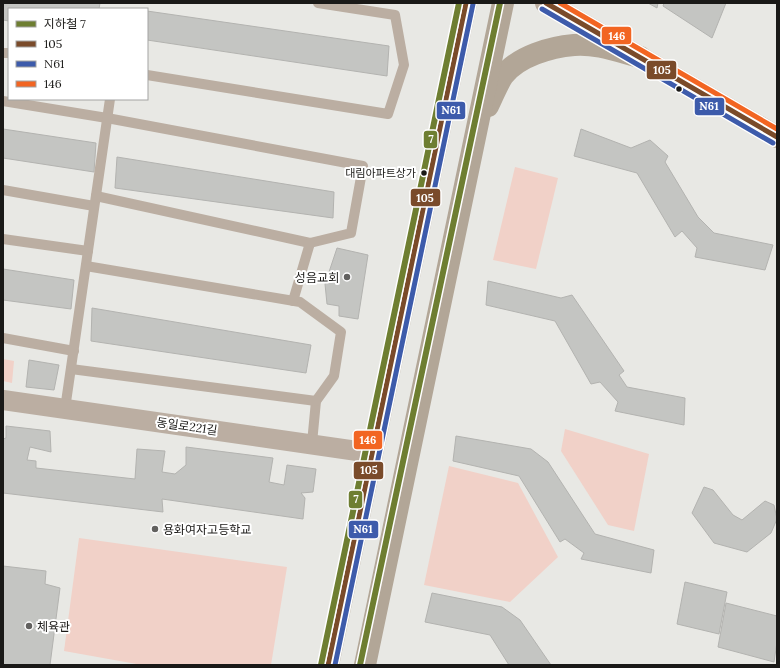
<svg xmlns="http://www.w3.org/2000/svg" width="780" height="668" viewBox="0 0 780 668" font-family="Lora,'Noto Sans KR',serif">
<style>
.green{fill:#f1d1c8}
.building{fill:#c4c5c2;stroke:#b3b3b0}
.lines{fill:none;stroke-linecap:round;stroke-linejoin:round}
.lane{stroke:#bbaea2;stroke-width:10}
.street{stroke:#bbaea2;stroke-width:20}
.secondary{stroke:#baac9e;stroke-width:22}
.primary{stroke:#b2a697;stroke-width:22}
.bus-1-casing{stroke:#fff;stroke-width:8}
.bus-2-casing{stroke:#fff;stroke-width:8}
.bus-3-casing{stroke:#fff;stroke-width:8}
.bus-1{stroke:#7a4b2a;stroke-width:5}
.bus-2{stroke:#3d5bab;stroke-width:5}
.bus-3{stroke:#f26522;stroke-width:5}
.metro-1-casing{stroke:#fff;stroke-width:9}
.metro-1{stroke:#6e7e31;stroke-width:6}
.bus-dot{fill:#1a1917;stroke:#fff;stroke-width:1.5}
.poi-dot{fill:#62615f;stroke:#fff;stroke-width:1.5}
.labels{text-anchor:middle;dominant-baseline:central;stroke-width:4;stroke-linejoin:round;paint-order:stroke}
.bus-label{font-size:11px;fill:#1a1917;stroke:#fff;text-anchor:end}
.poi-label{font-size:12px;fill:#1a1917;stroke:#fff;text-anchor:start}
.street-label{font-size:12px;fill:#1a1917;stroke:#fff}
.line-badge{stroke:#fff;stroke-width:1.5}
.badge-label{font-size:11px;text-anchor:middle;font-weight:bold;fill:#fff}
</style>
<rect width="100%" height="100%" fill="#e8e8e4"/>
<g class="green">
<polygon points="515,167 558,178 536,269 493,260"/>
<polygon points="3,359 14,361 12,383 3,381"/>
<polygon points="565,429 649,454 634,531 608,525 561,451"/>
<polygon points="449,466 518,483 558,557 510,602 424,585"/>
<polygon points="79,538 287,567 271,665 142,665 64,651"/>
</g>
<g class="building">
<polygon points="3,3 100,3 99,9 9,9 9,21 3,20"/>
<polygon points="648,3 658,3 657,8"/>
<polygon points="664,3 726,3 712,38 663,6"/>
<polygon points="147,11 389,46 387,76 147,40"/>
<polygon points="3,129 96,143 94,172 3,158"/>
<polygon points="581,129 631,148 650,140 668,156 665,162 698,217 714,233 773,245 765,270 695,257 697,248 682,231 675,237 637,173 574,156"/>
<polygon points="117,157 334,192 333,218 115,188"/>
<polygon points="337,248 368,255 358,319 339,316 339,306 327,304 325,284"/>
<polygon points="3,269 74,280 71,309 3,300"/>
<polygon points="488,281 561,298 572,295 624,371 619,375 627,387 685,398 684,425 615,411 618,402 600,382 591,384 555,321 486,305"/>
<polygon points="92,308 311,345 306,373 91,341"/>
<polygon points="29,360 59,365 54,390 26,387"/>
<polygon points="6,426 50,431 51,452 30,447 27,460 36,461 36,468 135,479 137,449 165,451 162,472 175,474 186,465 186,447 273,458 269,482 284,485 287,465 316,469 313,492 301,493 305,498 303,519 162,499 163,512 3,493 3,439 6,438"/>
<polygon points="456,436 531,449 548,462 595,534 654,550 651,573 581,559 584,553 565,539 560,542 519,476 453,461"/>
<polygon points="704,487 713,490 733,515 742,520 765,501 774,505 777,519 771,533 747,552 714,543 692,513"/>
<polygon points="3,566 46,571 45,584 60,588 50,665 3,665"/>
<polygon points="685,582 727,592 719,634 677,624"/>
<polygon points="432,593 502,607 520,620 551,665 509,665 490,635 425,622"/>
<polygon points="726,603 777,616 777,642 774,662 718,647"/>
</g>
<g class="lines">
<g class="lane">
<polyline points="3,53 9,53"/>
<polyline points="147,75 388,114 404,65 395,15 318,3"/>
<polyline points="3,101 107,118 363,166 351,233 310,243 96,196"/>
<polyline points="3,190 94,206"/>
<polyline points="3,239 88,251"/>
<polyline points="86,266 300,302 341,332 334,376 316,401 312,443"/>
<polyline points="293,301 310,243"/>
<polyline points="3,338 74,351"/>
<polyline points="71,369 316,401"/>
<polyline points="65,409 110,99"/>
</g>
<polyline class="street" points="3,400 371,453"/>
<polyline class="secondary" points="546,3 777,137"/>
<g class="primary">
<path d="M488,106C493,96 497,85 503,76C518,56 551,47 574,45C596,43 620,52 640,57"/>
<polyline points="328,665 466,3"/>
<polyline points="365,665 503,3"/>
</g>
<g class="bus-1-casing">
<g id="bus-1">
<polyline points="546,3 777,137"/>
<polyline points="328,665 466,3"/>
</g>
</g>
<g class="bus-2-casing">
<g id="bus-2">
<polyline points="542,9 773,143"/>
<polyline points="335,665 473,4"/>
</g>
</g>
<g class="bus-3-casing">
<g id="bus-3">
<polyline points="560,3 777,129"/>
<polyline points="321,664 459,3"/>
</g>
</g>
<use href="#bus-1" class="bus-1"/>
<use href="#bus-2" class="bus-2"/>
<use href="#bus-3" class="bus-3"/>
<g class="metro-1-casing">
<g id="metro-1">
<polyline points="321,665 459,3"/>
<polyline points="360,665 500,3"/>
</g>
</g>
<use href="#metro-1" class="metro-1"/>
</g>
<g class="bus-dot">
<circle cx="679" cy="89" r="3.5"/>
<circle cx="424" cy="173" r="3.5"/>
</g>
<g class="poi-dot">
<circle cx="347" cy="277" r="4"/>
<circle cx="155" cy="529" r="4"/>
<circle cx="29" cy="626" r="4"/>
</g>
<g class="labels">
<g class="bus-label">
<text x="416" y="173">대림아파트상가</text>
</g>
<g class="poi-label">
<text x="339" y="277" text-anchor="end">성음교회</text>
<text x="163" y="529">용화여자고등학교</text>
<text x="37" y="626">체육관</text>
</g>
<g class="street-label">
<text transform="translate(187 426) rotate(8)">동일로221길</text>
</g>
</g>
<g class="line-badge">
<rect x="601" y="26" width="31" height="19" rx="4" fill="#f26522"/>
<rect x="646" y="60" width="31" height="20" rx="4" fill="#7a4b2a"/>
<rect x="694" y="97" width="31" height="19" rx="4" fill="#3d5bab"/>
<rect x="436" y="101" width="30" height="19" rx="4" fill="#3d5bab"/>
<rect x="423" y="130" width="15" height="19" rx="4" fill="#6e7e31"/>
<rect x="410" y="188" width="31" height="19" rx="4" fill="#7a4b2a"/>
<rect x="353" y="430" width="30" height="20" rx="4" fill="#f26522"/>
<rect x="353" y="461" width="31" height="19" rx="4" fill="#7a4b2a"/>
<rect x="348" y="490" width="15" height="19" rx="4" fill="#6e7e31"/>
<rect x="348" y="520" width="31" height="19" rx="4" fill="#3d5bab"/>
</g>
<g class="badge-label">
<text x="617" y="40">146</text>
<text x="662" y="74">105</text>
<text x="709" y="110">N61</text>
<text x="451" y="114">N61</text>
<text x="431" y="143">7</text>
<text x="425" y="202">105</text>
<text x="368" y="444">146</text>
<text x="369" y="474">105</text>
<text x="356" y="503">7</text>
<text x="363" y="533">N61</text>
</g>
<rect width="780" height="668" fill="none" stroke="#1a1917" stroke-width="8"/>
<rect x="8" y="8" width="140" height="92" fill="#ffffff" stroke="#a3a3a2"/>
<rect x="16" y="21" width="20" height="6" fill="#6e7e31" stroke="#a3a3a2"/>
<text x="44" y="28" font-size="12" fill="#1a1917">지하철 7</text>
<rect x="16" y="41" width="20" height="6" fill="#7a4b2a" stroke="#a3a3a2"/>
<text x="44" y="48" font-size="12" fill="#1a1917">105</text>
<rect x="16" y="61" width="20" height="6" fill="#3d5bab" stroke="#a3a3a2"/>
<text x="44" y="68" font-size="12" fill="#1a1917">N61</text>
<rect x="16" y="81" width="20" height="6" fill="#f26522" stroke="#a3a3a2"/>
<text x="44" y="88" font-size="12" fill="#1a1917">146</text>
</svg>
